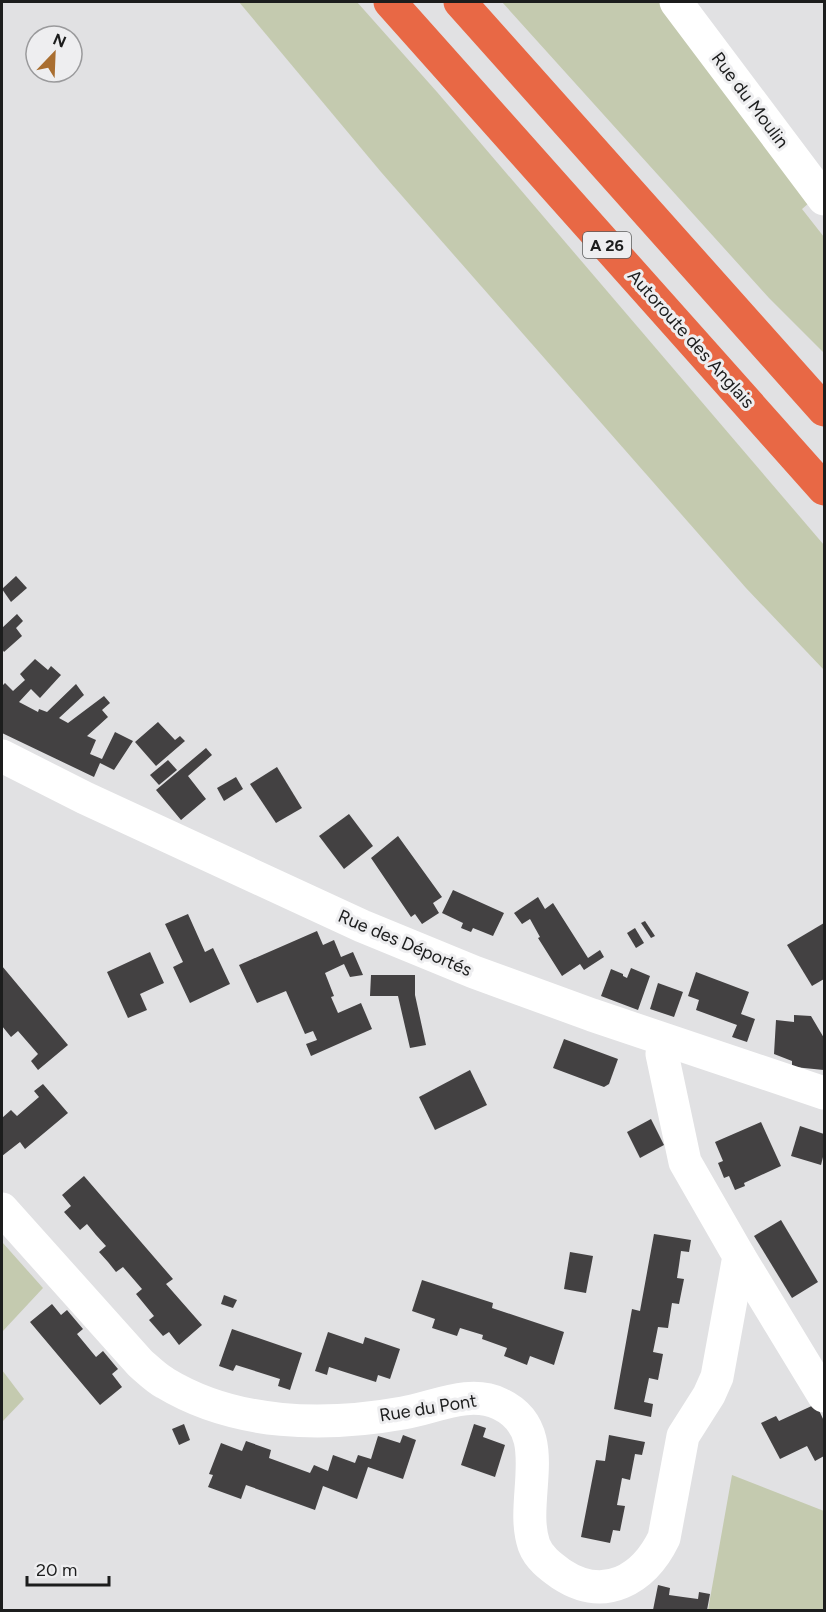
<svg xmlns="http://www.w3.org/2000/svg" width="826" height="1612" viewBox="0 0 826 1612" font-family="Figtree,sans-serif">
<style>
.green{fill:#c4caaf}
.building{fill:#434142}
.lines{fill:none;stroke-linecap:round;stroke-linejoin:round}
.minor{stroke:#fff;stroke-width:33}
.tertiary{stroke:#fff;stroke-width:33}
.motorway{stroke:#e86845;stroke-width:33}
.labels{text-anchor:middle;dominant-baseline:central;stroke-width:6;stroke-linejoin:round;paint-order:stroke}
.shield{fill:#eeeef0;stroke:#5b5c5c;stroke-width:1.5}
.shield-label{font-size:16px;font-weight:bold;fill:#1c1d1d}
.street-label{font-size:18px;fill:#1c1d1d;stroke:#eeeef0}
</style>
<rect width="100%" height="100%" fill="#e1e1e3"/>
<g class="green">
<polygon points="239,2 357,2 437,92 824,545 824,670 746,588 381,172"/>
<polygon points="502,2 686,2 824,190 802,209 824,237 824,353 769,298"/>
<polygon points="2,1242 43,1288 2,1332"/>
<polygon points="2,1370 24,1399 2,1422"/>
<polygon points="732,1475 824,1511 824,1610 778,1610 777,1609 774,1610 708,1610"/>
</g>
<g class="building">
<polygon points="16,576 27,588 11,602 2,589"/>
<polygon points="17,614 23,621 16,628 22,636 4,652 2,649 2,628"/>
<polygon points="35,659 48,670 51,666 61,675 40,698 31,689 19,702 38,712 39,709 47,712 76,684 84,695 59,718 68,723 104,696 110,703 102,710 108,717 87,736 96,740 90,754 102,759 115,732 133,741 114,770 100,763 94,777 2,733 2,686 5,683 13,691 25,680 20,674"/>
<polygon points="158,722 175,740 180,736 185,741 156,766 135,742"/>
<polygon points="206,748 212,755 188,776 206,799 181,820 156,790"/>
<polygon points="168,760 177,770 159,785 150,775"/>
<polygon points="277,767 302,808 276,823 250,784"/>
<polygon points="236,777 243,789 224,801 217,788"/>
<polygon points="349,814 373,846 344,869 319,836"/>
<polygon points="398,836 442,897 433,903 439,913 422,924 415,914 411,917 371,858"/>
<polygon points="453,890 504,913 493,936 473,928 471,932 461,928 463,923 442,913"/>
<polygon points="538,897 545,909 553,903 588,958 600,950 604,957 584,970 580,964 562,976 538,938 540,937 530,919 522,924 514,913"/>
<polygon points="188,914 205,952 213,948 230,984 190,1003 173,967 183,962 165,924"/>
<polygon points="645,921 655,936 651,938 641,923"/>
<polygon points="824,923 824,979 812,986 787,945"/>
<polygon points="635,928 644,943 636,948 627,933"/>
<polygon points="317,931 323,945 334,940 341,957 353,952 363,975 350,977 344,964 325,973 334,996 331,997 338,1013 361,1003 372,1029 311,1056 306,1044 317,1040 313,1031 305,1034 286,991 257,1003 239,965"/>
<polygon points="150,952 164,983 140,994 147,1010 128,1018 107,972"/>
<polygon points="2,966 68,1045 38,1070 31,1061 38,1054 18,1031 11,1037 2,1026"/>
<polygon points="631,968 650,976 638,1010 601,996 611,969 623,974 623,976 627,978"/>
<polygon points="696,972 749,992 741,1014 755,1019 747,1042 732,1037 737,1025 696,1010 699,1000 688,996"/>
<polygon points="371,975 415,975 415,995 426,1045 410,1048 398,996 370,996"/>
<polygon points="658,983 683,992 674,1017 650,1009"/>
<polygon points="794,1015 811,1016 824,1038 824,1070 794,1067 792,1066 792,1061 774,1054 776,1020 794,1022"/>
<polygon points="564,1039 618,1059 609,1084 604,1087 553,1068"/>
<polygon points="470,1070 487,1105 435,1130 419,1097"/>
<polygon points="43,1084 68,1113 25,1149 20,1142 2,1156 2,1118 11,1110 17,1116 39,1097 34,1091"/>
<polygon points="651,1119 664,1145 640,1158 627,1132"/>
<polygon points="761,1122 781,1166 744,1183 745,1186 735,1190 729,1176 724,1178 718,1163 723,1161 715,1142"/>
<polygon points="800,1126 824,1134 824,1153 821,1165 791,1156"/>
<polygon points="84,1176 173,1279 166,1284 202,1325 179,1345 169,1332 163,1336 149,1320 154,1316 136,1294 142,1289 123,1267 116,1272 108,1262 99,1252 106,1246 96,1235 87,1224 80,1230 64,1212 71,1206 62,1195"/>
<polygon points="781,1220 818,1282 792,1298 754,1236"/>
<polygon points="654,1234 691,1240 689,1252 681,1251 679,1265 677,1278 684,1279 679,1304 672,1303 668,1328 658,1327 653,1352 663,1354 658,1380 649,1378 644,1402 653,1404 651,1417 614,1409 632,1309 640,1311"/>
<polygon points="570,1252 593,1256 586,1293 564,1289"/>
<polygon points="422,1280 493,1303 492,1308 564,1332 554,1365 530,1356 527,1365 504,1356 507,1348 482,1339 483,1335 460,1328 457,1336 432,1328 435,1319 412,1311"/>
<polygon points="224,1295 237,1300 233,1308 221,1304"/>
<polygon points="52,1304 61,1315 67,1310 83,1329 77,1334 96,1357 103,1351 118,1369 112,1374 122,1387 100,1405 30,1322"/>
<polygon points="232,1329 302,1353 290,1390 278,1386 280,1379 236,1365 233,1371 219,1366"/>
<polygon points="328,1332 363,1344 365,1337 400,1349 390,1379 378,1375 376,1382 329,1367 327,1375 315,1371"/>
<polygon points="816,1404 824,1421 824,1456 815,1461 807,1446 780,1459 761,1423 776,1416 779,1421"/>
<polygon points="184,1424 190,1440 179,1445 172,1429"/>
<polygon points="474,1424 486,1428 483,1437 505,1445 495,1477 461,1465"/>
<polygon points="403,1435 416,1440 403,1479 368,1467 357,1499 323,1486 315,1510 246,1485 241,1499 208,1487 213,1475 209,1474 221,1443 242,1451 246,1441 271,1450 269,1458 310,1473 314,1465 328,1471 333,1455 355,1463 358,1455 371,1459 378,1436 400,1443"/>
<polygon points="609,1435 645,1442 642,1455 635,1454 630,1480 622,1478 617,1505 625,1506 620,1531 613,1530 610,1543 581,1537 596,1460 605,1461"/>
<polygon points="658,1585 670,1588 669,1595 683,1597 698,1599 699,1592 710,1594 707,1610 653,1610"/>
</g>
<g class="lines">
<g class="minor">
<polyline points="676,2 824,199"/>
<path d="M2,1209L140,1363C148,1370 156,1378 165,1383C236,1426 325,1427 403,1413C434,1408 469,1389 500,1404C557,1431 518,1499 534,1545C539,1558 550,1566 561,1574C605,1603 644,1579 664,1538L683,1436L709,1395L717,1377L739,1256L685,1162L662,1054L665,1041"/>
<polyline points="739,1256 824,1396"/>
</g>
<polyline class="tertiary" points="2,756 85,798 362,926 474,972 592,1015 824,1093"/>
<g class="motorway">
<polyline points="390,2 824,489"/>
<polyline points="460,2 824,410"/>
</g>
</g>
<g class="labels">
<rect class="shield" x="583" y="232" width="48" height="26" rx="4.5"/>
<g class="shield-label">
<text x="607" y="245">A 26</text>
</g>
<g class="street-label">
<text transform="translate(750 100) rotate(53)">Rue du Moulin</text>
<text transform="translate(691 339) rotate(48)">Autoroute des Anglais</text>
<text transform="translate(405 943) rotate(23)">Rue des Déportés</text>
<text transform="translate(428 1408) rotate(-9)">Rue du Pont</text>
</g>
</g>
<rect width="826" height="1612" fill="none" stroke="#1c1d1d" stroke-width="6"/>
<g transform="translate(54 54) rotate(23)"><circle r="28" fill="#eeeef0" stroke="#9a9a9c" stroke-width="1.5"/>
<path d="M0-4.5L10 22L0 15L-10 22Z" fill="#a96e30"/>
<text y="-9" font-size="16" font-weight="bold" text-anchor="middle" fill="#1c1d1d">N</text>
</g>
<path d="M27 1576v9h82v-9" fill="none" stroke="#1c1d1d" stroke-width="3"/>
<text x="36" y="1576" font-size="18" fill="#1c1d1d" stroke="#eeeef0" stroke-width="4.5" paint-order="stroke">20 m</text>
</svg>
